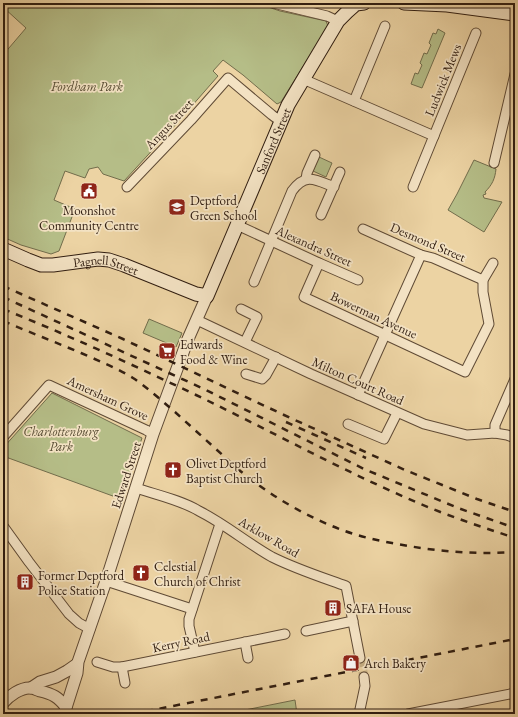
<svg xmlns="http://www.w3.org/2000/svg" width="518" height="717" viewBox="0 0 518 717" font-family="'EB Garamond',serif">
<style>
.green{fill:#b5bd87;stroke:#726d4c}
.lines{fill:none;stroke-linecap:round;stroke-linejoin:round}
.minor-tunnel{stroke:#c6af86;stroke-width:9;stroke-dasharray:9 4.5;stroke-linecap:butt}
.minor-casing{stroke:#5f4a35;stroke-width:11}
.tertiary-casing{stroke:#5f4a35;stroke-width:13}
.secondary-casing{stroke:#301d10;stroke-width:15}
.minor{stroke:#f3e2c3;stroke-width:9}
.tertiary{stroke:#f3e2c3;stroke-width:11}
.secondary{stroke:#f3e2c3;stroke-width:13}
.rail{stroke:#301d10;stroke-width:2.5;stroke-dasharray:7 7;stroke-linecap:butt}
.labels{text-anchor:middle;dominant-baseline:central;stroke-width:3.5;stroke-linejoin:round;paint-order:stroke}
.street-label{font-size:13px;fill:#301d10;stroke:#f3e2c3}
.park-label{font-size:13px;font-style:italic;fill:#584d34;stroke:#f3e2c3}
.poi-label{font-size:13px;fill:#301d10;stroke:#f3e2c3;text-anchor:start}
</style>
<rect width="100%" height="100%" fill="#ecd3a3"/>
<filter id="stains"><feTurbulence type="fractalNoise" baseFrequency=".005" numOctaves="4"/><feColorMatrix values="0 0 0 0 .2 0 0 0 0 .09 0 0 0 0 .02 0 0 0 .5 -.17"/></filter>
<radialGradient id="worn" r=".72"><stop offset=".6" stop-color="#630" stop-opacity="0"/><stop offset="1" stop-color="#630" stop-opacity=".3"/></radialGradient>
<g class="green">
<polygon points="9,3 256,3 280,11 326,21 328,26 281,102 277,104 243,75 223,60 213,71 218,76 170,131 124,181 103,174 98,167 89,169 85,178 65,171 54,200 75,209 59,251 51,254 21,245 3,237 3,55 26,28 4,8"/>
<polygon points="438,29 445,33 422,88 411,84 415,73 418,74 422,65 420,63 424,53 427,54 431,45 429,43 433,33 436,34"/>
<polygon points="319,157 332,163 326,177 313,171"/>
<path d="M474,160L496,169C495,179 492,185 485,192L486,194L483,195L484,198L502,202L484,232L448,210L457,194Z"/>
<polygon points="149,319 182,333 176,347 143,333"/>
<polygon points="52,393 142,438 121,499 3,456 3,448"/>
<polygon points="295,700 297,714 225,714"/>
</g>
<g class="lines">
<polyline class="minor-tunnel" points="360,658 364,677"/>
<g class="minor-casing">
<g id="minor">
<polyline points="273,3 327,16 338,21"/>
<polyline points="303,79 434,136"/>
<polyline points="354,101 385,26"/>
<polyline points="494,163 515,74"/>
<polyline points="306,179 307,173 315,155"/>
<polyline points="127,187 191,120 228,78 272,115 276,118 281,119"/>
<polyline points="413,187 476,33"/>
<polyline points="321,215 340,172"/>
<polyline points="237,225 319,263 358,280"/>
<polyline points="363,229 421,255 433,258 483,280"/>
<polyline points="319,263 304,297 465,372 489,324 483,292 483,280 493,263"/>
<path d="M254,282L292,191C306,172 316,180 334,187"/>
<polyline points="241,309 257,317 245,342"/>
<polyline points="197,320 311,374 424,424 467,435 495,433 507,435 515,438"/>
<polyline points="246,374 262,379 266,375 276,357"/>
<polyline points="358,395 421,255"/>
<polyline points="348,424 384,439 397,413"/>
<polyline points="495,433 495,425 515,379"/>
<polyline points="3,437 49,385 146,430 153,434"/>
<path d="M136,488C157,495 181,500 199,511C225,524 247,543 272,557C296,569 321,577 346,586L360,658"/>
<polyline points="3,526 29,562 69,614 79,623 90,629"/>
<polyline points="106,581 192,609"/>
<polyline points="306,631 353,621"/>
<polyline points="245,642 248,658"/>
<polyline points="195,652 189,626 189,619 220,524"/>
<polyline points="97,662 113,667 122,667 285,634"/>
<polyline points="122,667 125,683"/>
<polyline points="359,714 365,686 364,677"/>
<polyline points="408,714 515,693"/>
</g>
</g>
<g class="tertiary-casing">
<g id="tertiary">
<polyline points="31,688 40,682 56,677 67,671 77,664"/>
<path d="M3,703C9,696 21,687 31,688C33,688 37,690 40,691C53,694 58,697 66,707"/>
<polyline points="64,714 77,673 78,662 106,581 153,434 188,339 207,296"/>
</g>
</g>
<g class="secondary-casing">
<g id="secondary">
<polyline points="404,3 447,5 515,14"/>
<path id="s1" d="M3,249L28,260L41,265H53L98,259L109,260L124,265L196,294L207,296L288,105L338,21L347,12L356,4L364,3"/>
</g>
</g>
<use href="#minor" class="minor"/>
<use href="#tertiary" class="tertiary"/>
<use href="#secondary" class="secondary"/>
<g class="rail">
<polyline points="3,286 123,339 284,415 405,470 477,499 515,512"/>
<polyline points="3,297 204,389 364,469 458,508 515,528"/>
<path d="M3,309C68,335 133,365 196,395C269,430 341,470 416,502C448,516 482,527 515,538"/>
<path d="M3,321C29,332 55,342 81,353C99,361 117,368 133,378C148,388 162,401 175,412C196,431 217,450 238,469C269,495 305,516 342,530C358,536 375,540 392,543C433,551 473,555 515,552"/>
<polyline points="286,422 366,458"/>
<polyline points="132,714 515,639"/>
</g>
</g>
<defs>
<g id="civic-square" transform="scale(0.9)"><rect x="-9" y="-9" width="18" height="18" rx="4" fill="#8f2418" stroke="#f3e2c3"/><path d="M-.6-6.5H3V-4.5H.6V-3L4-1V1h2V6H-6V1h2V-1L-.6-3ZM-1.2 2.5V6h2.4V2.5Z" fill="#fff"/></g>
<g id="school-square" transform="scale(0.9)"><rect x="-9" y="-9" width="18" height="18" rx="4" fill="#8f2418" stroke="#f3e2c3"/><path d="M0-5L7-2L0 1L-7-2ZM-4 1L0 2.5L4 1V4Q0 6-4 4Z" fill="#fff"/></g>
<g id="supermarket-square" transform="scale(0.9)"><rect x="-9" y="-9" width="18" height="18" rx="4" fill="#8f2418" stroke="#f3e2c3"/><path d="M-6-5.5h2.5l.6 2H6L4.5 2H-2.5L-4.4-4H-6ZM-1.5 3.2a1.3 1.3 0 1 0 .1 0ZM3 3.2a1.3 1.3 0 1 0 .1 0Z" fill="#fff"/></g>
<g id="church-square" transform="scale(0.9)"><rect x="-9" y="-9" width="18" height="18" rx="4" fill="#8f2418" stroke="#f3e2c3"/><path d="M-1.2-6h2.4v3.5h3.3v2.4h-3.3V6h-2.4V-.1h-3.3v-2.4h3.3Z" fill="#fff"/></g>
<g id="building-square" transform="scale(0.9)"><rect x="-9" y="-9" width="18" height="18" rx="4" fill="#8f2418" stroke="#f3e2c3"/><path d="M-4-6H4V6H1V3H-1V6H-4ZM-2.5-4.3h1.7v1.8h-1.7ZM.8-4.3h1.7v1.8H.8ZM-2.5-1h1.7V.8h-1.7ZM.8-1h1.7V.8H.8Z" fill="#fff"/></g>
<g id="shop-square" transform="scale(0.9)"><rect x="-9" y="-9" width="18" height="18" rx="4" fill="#8f2418" stroke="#f3e2c3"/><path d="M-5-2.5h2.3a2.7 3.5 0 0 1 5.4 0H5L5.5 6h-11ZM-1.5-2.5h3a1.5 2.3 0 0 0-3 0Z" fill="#fff"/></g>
</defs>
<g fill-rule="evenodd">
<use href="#civic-square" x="89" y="191"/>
<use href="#school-square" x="177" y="207"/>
<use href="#supermarket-square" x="167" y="351"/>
<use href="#church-square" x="173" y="470"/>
<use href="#church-square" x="141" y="573"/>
<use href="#building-square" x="25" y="582"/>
<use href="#building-square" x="333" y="608"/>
<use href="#shop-square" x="351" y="663"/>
</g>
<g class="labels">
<g class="street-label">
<text transform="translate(443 80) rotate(-68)">Ludwick Mews</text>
<text transform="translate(169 124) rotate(-47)">Angus Street</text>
<text stroke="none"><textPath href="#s1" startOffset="383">Sanford Street</textPath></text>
<text transform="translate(428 242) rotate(23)">Desmond Street</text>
<text transform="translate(314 246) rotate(24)">Alexandra Street</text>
<text stroke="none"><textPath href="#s1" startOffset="107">Pagnell Street</textPath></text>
<text transform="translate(374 315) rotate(25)">Bowerman Avenue</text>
<text transform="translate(358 381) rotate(24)">Milton Court Road</text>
<text transform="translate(108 398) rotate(25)">Amersham Grove</text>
<text transform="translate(126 475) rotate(-72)">Edward Street</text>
<text transform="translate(269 537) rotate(30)">Arklow Road</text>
<text transform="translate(181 642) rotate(-12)">Kerry Road</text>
</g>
<g class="park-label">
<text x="87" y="86">Fordham Park</text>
<text x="61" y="431">Charlottenburg<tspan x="61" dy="15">Park</tspan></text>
</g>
<g class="poi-label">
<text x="190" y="200">Deptford<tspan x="190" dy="15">Green School</tspan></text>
<text x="89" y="210" text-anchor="middle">Moonshot<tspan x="89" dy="15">Community Centre</tspan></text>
<text x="180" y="344">Edwards<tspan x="180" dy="15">Food &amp; Wine</tspan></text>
<text x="186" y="463">Olivet Deptford<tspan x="186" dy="15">Baptist Church</tspan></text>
<text x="154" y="566">Celestial<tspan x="154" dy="15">Church of Christ</tspan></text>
<text x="38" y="575">Former Deptford<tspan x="38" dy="15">Police Station</tspan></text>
<text x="346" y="608">SAFA House</text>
<text x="364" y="663">Arch Bakery</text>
</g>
</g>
<rect width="518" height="717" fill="none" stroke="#ecd3a3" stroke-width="16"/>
<rect x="4" y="4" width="510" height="709" fill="none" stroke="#301d10" stroke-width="2"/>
<rect x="8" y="8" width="502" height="701" fill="none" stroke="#301d10"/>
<rect width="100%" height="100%" filter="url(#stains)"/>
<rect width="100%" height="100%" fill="url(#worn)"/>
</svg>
